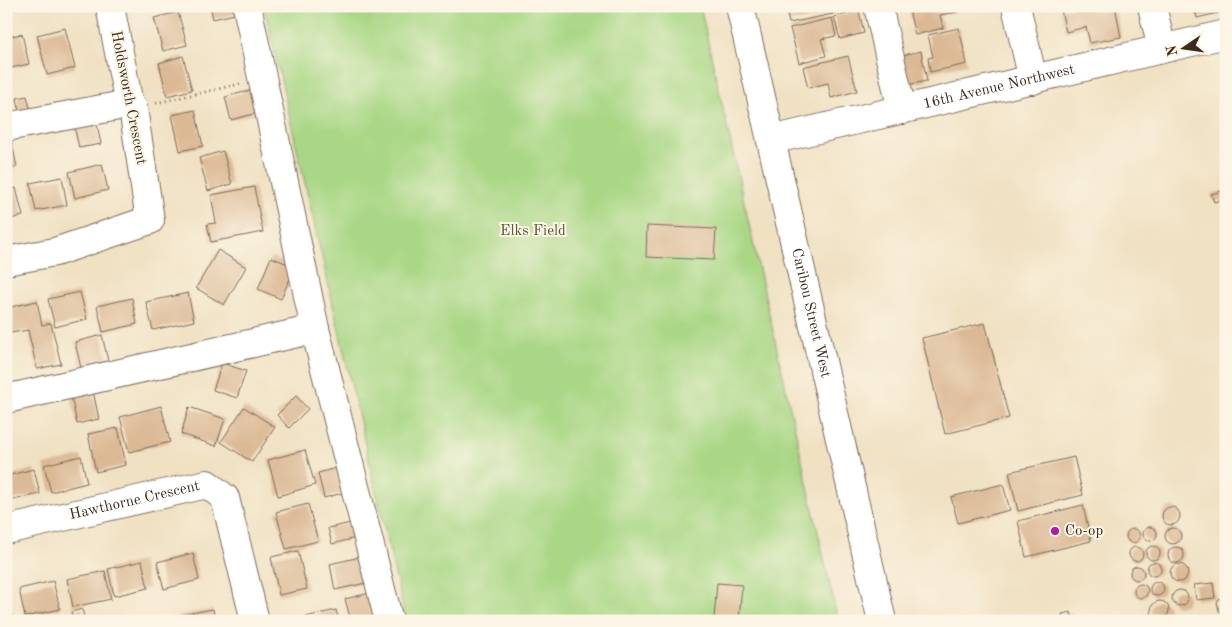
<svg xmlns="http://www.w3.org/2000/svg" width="1232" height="627" viewBox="0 0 1232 627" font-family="'Old Standard TT',serif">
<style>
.park{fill:#a9d785;stroke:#728052}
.building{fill:#dbb995}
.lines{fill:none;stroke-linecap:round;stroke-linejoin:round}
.minor-casing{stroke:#7a6a58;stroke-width:30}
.path{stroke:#7a6a58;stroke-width:3;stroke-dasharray:1 4;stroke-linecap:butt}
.minor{stroke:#fff;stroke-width:28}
.poi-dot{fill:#b5179e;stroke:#fcf5e5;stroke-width:2}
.labels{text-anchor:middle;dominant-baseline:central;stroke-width:4;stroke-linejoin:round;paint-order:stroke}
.street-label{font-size:15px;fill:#3b2a1e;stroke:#fcf5e5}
.park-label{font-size:15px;fill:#565538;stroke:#fcf5e5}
.poi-label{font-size:15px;fill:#3b2a1e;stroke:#fcf5e5;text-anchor:start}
</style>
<rect width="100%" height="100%" fill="#fcf5e5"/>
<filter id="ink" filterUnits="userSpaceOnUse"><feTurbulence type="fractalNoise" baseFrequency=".02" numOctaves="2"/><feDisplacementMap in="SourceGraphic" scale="10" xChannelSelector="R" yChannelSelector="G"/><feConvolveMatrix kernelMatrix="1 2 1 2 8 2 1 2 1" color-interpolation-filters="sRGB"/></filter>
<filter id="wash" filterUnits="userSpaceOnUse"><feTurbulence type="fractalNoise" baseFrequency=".0096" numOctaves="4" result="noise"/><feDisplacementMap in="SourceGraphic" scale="20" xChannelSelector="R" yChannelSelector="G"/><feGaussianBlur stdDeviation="1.12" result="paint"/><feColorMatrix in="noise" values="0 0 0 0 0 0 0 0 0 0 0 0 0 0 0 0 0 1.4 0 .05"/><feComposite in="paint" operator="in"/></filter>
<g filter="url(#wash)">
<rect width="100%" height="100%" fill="#f0e1c3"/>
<polygon class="park" points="264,6 700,6 838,621 406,621"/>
<g id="blocks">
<g class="building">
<polygon points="210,6 238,6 239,13 213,19"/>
<polygon points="785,6 832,6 833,14 789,23"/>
<polygon points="908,6 956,6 957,12 940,15 943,28 915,35"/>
<polygon points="1080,6 1115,6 1121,37 1090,43 1086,27 1066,32 1061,10"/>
<polygon points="1194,6 1226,6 1226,11 1197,18"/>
<polygon points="859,11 864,33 840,39 834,17"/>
<polygon points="178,12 187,45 163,51 154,18"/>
<polygon points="832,18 836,36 821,39 826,56 799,63 790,28"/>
<polygon points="65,28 75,68 47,75 37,35"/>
<polygon points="959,28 967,64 930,72 928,58 933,57 928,35"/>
<polygon points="22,34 29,64 6,69 6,37"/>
<polygon points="921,51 927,81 901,86 895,57"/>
<polygon points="183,56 192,90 167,96 159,63"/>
<polygon points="848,56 857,91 831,98 828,83 808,88 803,67"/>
<polygon points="252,90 257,113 231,120 225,97"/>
<polygon points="27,96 31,112 20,114 17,98"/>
<polygon points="195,110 203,146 180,151 172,115"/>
<polygon points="95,115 101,144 79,148 73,120"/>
<polygon points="11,139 17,167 6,170 6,140"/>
<polygon points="223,151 232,184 208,191 199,158"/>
<polygon points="102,164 108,190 75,198 69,172"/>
<polygon points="62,177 67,205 36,211 30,183"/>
<polygon points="254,187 263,232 211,242 207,224 216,223 211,195"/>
<polygon points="16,188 23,216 6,220 6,190"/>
<polygon points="1226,190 1226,199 1214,202 1211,194"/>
<polygon points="647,226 716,229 714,260 646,257"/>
<polygon points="218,250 246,267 224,305 196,288"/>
<polygon points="271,257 295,267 281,299 258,289"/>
<polygon points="80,292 87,319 55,327 48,299"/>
<polygon points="188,293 194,321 153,330 146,302"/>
<polygon points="132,298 137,324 103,332 97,306"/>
<polygon points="37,301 42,325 51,323 61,364 37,369 28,330 11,333 6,308"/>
<polygon points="985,323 1009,418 945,434 922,338"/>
<polygon points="102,335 108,361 81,368 75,342"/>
<polygon points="222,363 246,371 237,398 213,390"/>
<polygon points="93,391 99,419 77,424 71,396"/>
<polygon points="296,396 308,409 289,428 277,415"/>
<polygon points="161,406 170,442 129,452 120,417"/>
<polygon points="189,407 225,419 216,446 181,434"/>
<polygon points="244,407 275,427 252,462 221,442"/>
<polygon points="118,428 126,465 96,472 88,434"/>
<polygon points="305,450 315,485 278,496 268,460"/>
<polygon points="81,456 87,483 51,492 44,465"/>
<polygon points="1074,457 1083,495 1018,511 1009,472"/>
<polygon points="344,466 350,491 324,498 318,473"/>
<polygon points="34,469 40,494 8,501 6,476"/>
<polygon points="1003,484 1010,510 958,523 951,497"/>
<polygon points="308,504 318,541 286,549 276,512"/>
<polygon points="1083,505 1091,541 1026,557 1018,521"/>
<circle cx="1171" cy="516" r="9"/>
<polygon points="356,522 360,537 332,544 328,528"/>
<circle cx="1150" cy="534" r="7"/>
<circle cx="1173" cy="536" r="8"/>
<circle cx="1133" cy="536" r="7"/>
<circle cx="1153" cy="553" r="7"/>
<circle cx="1136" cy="554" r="7"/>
<circle cx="1176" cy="555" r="8"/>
<polygon points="298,551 307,589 279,595 271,557"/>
<polygon points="193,553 199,580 164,589 157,562"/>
<polygon points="360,557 366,583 335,590 330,564"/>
<polygon points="142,561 148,588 114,596 108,569"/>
<circle cx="1154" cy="569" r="7"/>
<circle cx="1179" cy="573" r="9"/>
<circle cx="1137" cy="573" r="7"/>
<polygon points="105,571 111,599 73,607 67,579"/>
<polygon points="53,581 60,609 25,617 19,589"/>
<circle cx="1157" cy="589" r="7"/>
<polygon points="717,583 742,585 739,620 714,618"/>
<polygon points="1213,583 1215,598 1196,600 1194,585"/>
<circle cx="1141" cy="591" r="7"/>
<circle cx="1180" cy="598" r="8"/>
<polygon points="374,592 380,615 351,621 345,599"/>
<polygon points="6,593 13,619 7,621 6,621"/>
<polygon points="1226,596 1226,613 1223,613 1219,611 1217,602 1220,598"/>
<circle cx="1160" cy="610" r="9"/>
<polygon points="82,609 85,621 74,621 71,612"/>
<polygon points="213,609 215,621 181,621 180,615"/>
<polygon points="336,610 339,621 292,621 292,620"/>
<polygon points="1071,612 1073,621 1063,621 1062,614"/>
</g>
</g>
</g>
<g filter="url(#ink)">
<use href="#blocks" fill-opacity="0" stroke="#7a6a58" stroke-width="1"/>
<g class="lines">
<g class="minor-casing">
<g id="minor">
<polyline points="247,6 315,329 389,621"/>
<path id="s1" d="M740,6L882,621"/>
<polyline points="878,6 902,110"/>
<polyline points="1016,6 1033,80"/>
<polyline points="1152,6 1162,49"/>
<polyline points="6,127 129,104"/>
<path id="s2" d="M771,140L1226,34"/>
<polyline points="6,261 55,252 150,220 133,108 129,104 110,6"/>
<polyline points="6,399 315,329"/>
<path id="s3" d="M6,530L207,484L225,498L255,621"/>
</g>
</g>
<polyline class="path" points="156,103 240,84"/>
<use href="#minor" class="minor"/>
</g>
</g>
<circle class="poi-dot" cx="1055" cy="531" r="5"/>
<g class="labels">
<g class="street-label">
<text stroke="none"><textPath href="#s2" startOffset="234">16th Avenue Northwest</textPath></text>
<text transform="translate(128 98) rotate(79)">Holdsworth Crescent</text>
<text stroke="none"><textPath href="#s1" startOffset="315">Caribou Street West</textPath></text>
<text stroke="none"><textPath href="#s3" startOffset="132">Hawthorne Crescent</textPath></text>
</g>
<g class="park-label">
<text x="533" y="231">Elks Field</text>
</g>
<g class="poi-label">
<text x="1065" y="531">Co-op</text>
</g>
</g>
<rect width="1232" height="627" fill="none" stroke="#fcf5e5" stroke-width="25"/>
<g transform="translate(1184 48) rotate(257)" stroke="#fcf5e5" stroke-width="4" paint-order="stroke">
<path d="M0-4L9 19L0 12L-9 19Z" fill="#3b2a1e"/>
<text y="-8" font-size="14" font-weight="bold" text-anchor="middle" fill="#3b2a1e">N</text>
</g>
</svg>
